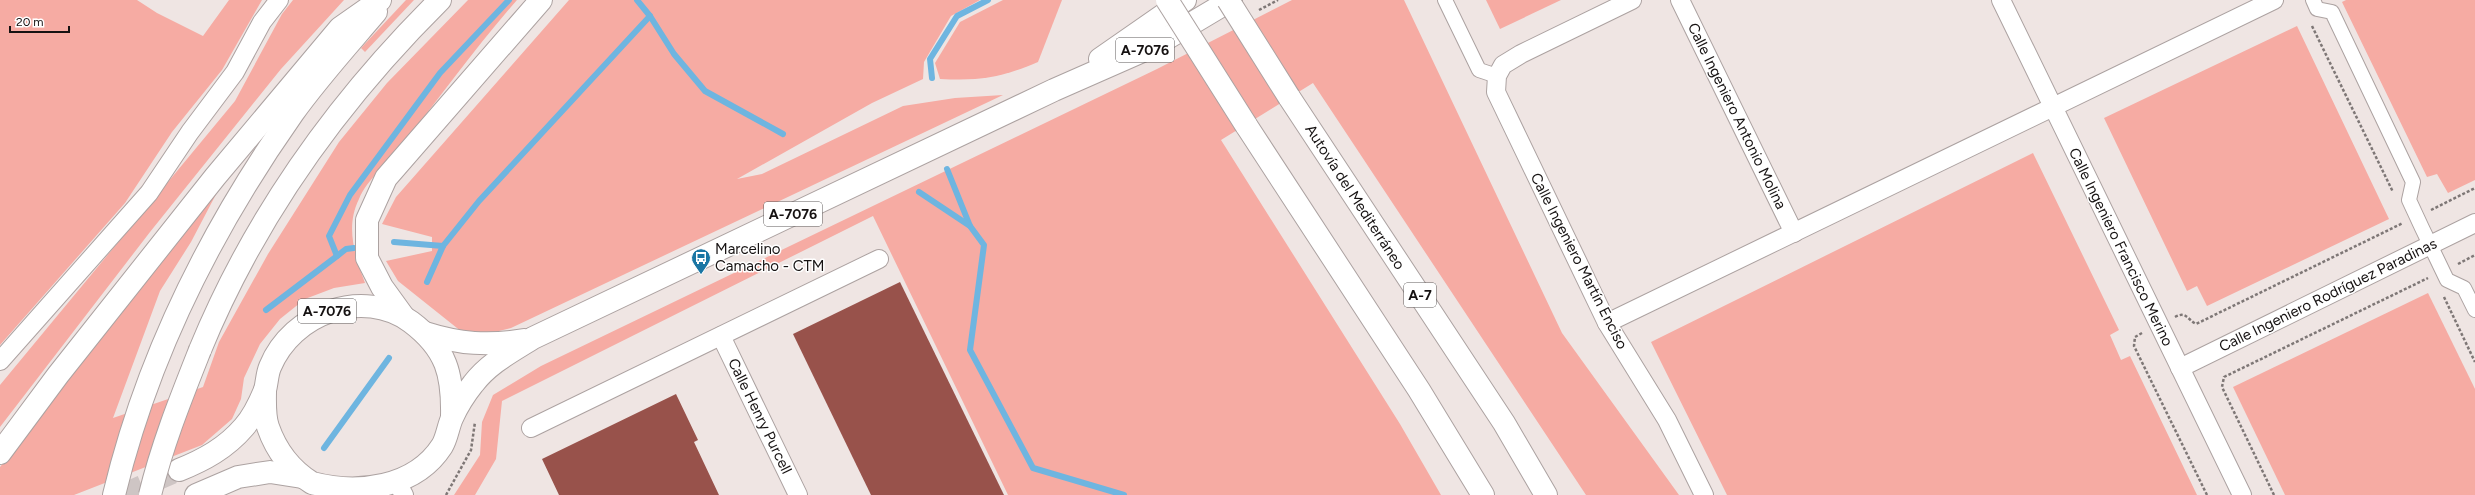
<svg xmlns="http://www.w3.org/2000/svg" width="2475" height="495" viewBox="0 0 2475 495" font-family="Figtree,sans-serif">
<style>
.green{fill:#f6aba3}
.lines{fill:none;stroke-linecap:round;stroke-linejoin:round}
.stream{stroke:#6eb5e0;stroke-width:6}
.building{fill:#98524b}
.primary-tunnel{stroke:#cec5c4;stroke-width:22;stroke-dasharray:22 11;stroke-linecap:butt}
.pedestrian-casing{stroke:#aca2a1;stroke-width:16}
.minor-casing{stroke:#aca2a1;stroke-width:20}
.primary-casing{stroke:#aca2a1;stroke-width:24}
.motorway-casing{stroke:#aca2a1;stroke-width:24}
.path{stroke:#7e7776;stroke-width:2.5;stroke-dasharray:3 2;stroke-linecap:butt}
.pedestrian{stroke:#fff;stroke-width:14}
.minor{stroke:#fff;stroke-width:18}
.primary{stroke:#fff;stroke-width:22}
.motorway{stroke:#fff;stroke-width:22}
.motorway-bridge-casing{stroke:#aca2a1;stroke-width:24;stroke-linecap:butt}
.motorway-bridge{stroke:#fff;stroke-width:22}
.labels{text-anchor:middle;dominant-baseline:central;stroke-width:3;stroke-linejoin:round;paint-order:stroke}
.shield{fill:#fff;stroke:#5c5959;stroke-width:1}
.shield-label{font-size:14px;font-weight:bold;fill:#161212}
.street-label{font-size:15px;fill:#161212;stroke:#fff}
.poi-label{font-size:15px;fill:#161212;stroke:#fff;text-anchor:start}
</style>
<rect width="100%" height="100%" fill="#efe5e3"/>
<g class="green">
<polygon points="0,0 137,0 157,13 203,36 229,0 262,0 222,70 172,132 125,203 0,345"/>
<polygon points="293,0 344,0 281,69 150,232 0,427 0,385 235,101 282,14"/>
<polygon points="406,0 414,0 365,52 361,48"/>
<path d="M468,0H517C476,47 439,98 401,147C388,164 367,179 359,199C345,227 355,256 365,283L334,288L305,299L280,319L260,344L244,378L241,399L232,419L202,445L74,495H0V467L223,181L191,242L160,291L113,418L203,387L219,342L268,254L339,142L387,83Z"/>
<polygon points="569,0 980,0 951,16 924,62 923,79 872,103 737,179 762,174 903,106 955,98 1003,95 511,328 495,332 462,332 398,281 386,261 432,251 432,237 382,224 396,197"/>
<path d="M1003,0H1062L1038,62C1000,78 981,81 940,79L935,63L960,22Z"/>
<polygon points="1292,0 1404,0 1562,333 1679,495 1586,495 1313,83 1221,140 1400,424 1441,495 1008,495 873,216 502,401 496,459 475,495 454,495 480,455 482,422 493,395 541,366 1157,69"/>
<polygon points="1486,0 1561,0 1500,29"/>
<polygon points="2346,0 2475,0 2475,180 2448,193 2437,174 2427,177 2342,2"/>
<polygon points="2297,26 2389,219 2207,306 2197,286 2187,291 2104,118"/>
<polygon points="2033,153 2119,330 2110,335 2121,360 2130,356 2197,495 1727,495 1651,342"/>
<polygon points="2428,293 2475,389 2475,495 2285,495 2233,387"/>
</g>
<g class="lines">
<g class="stream">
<polyline points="637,0 650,16 674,54 705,91 783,134"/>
<polyline points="932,78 930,59 957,16 988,0"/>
<polyline points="947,169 970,226"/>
<polyline points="919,192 970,226 984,245 970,350 1033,468 1124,495"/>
<polyline points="394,242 443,246"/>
<polyline points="337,256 329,236 350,195 440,73 509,0"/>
<polyline points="427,282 443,246 479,201 650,16"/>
<polyline points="266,310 337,256 346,249 354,248"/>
<polyline points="324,448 389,358"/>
</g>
</g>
<g class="building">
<polygon points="900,282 1004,495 871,495 853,458 793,334"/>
<polygon points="676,394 698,440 694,442 719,495 559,495 542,459"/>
</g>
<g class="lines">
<polyline class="primary-tunnel" points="122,495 179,470"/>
<g class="pedestrian-casing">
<g id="pedestrian">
<polyline points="1445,0 1479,70 1497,76"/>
<polyline points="2313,0 2317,9 2332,12 2413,182 2409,200 2422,228 2447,280 2464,288 2475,310"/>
</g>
</g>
<g class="minor-casing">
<g id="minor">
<polyline points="1632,0 1521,54 1503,65 1497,76 1496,92 1607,323 1667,420 1704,495"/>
<polyline points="1680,0 1794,233"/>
<polyline points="2001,0 2242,495"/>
<polyline points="1607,323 2274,0"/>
<polyline points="721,336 798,495"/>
<polyline points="0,361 149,193 190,132 235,72 262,22 279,0"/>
<polyline points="2180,368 2475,223"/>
<polyline points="531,428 879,259"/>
<polyline points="399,486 404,495"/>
</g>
</g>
<g class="primary-casing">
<g id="primary">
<polyline points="1100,59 1185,0"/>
<path d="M425,333C459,344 489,346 524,340"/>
<path d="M265,390C265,402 264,416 268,427C276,450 291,470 312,483C358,495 415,488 442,446C447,438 448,427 452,418C457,407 465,394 473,384C489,363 511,352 533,338L1054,90L1154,46L1231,0"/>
<path d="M179,470C204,460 226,448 244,427C252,418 260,402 265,390C267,383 267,374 270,367C292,313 363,287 411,322C447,349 453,375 452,417"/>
<polyline points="196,495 238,477 270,472 302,477"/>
</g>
</g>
<g class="motorway-casing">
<g id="motorway">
<polyline points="1289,97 1504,423 1546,495"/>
<polyline points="1246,125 1419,390 1483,495"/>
<polyline points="403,316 382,287 367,258 367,220 386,178 541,0"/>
<path d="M200,350C255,216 337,102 440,0"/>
<polyline points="0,453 58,375 215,177 340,28 380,0"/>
<path d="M114,495C147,357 212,228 293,113C318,78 348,45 376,12"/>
<polyline points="349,495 350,495"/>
</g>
</g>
<g class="path">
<polyline points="1259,10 1278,0"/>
<polyline points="2312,26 2393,192"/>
<polyline points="2431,210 2475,188"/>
<polyline points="2458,264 2475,255"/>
<polyline points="2444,297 2475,362"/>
<path d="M2175,317C2186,311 2187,319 2196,324L2403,223"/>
<polyline points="2142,333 2135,337 2134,346 2207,495"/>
<polyline points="446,495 471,450 475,422"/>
<polyline points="2274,495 2222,387 2224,377 2428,278"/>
</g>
<use href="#pedestrian" class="pedestrian"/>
<use href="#minor" class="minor"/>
<use href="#primary" class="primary"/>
<use href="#motorway" class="motorway"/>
<g class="motorway-bridge-casing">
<g id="motorway-bridge">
<polyline points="1167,0 1246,125"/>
<polyline points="1228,0 1289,97"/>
<path d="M150,495C162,445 181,398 200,350"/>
</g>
</g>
<use href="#motorway-bridge" class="motorway-bridge"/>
</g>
<defs>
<g id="bus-pin" transform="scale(1)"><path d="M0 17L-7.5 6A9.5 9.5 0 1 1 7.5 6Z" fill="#1a76a4" stroke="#fff"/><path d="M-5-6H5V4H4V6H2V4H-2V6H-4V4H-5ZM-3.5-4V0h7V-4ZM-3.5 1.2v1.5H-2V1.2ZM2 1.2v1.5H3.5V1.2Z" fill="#fff"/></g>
</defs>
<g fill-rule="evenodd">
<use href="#bus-pin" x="701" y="258"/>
</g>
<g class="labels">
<g class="shield">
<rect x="1116" y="38" width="58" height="24" rx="3"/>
<rect x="764" y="202" width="58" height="24" rx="3"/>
<rect x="1404" y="283" width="32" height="24" rx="3"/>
<rect x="298" y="299" width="58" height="24" rx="3"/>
</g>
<g class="shield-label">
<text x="1145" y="50">A-7076</text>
<text x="793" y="214">A-7076</text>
<text x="1420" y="295">A-7</text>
<text x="327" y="311">A-7076</text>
</g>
<g class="street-label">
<text transform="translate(1737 116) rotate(64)">Calle Ingeniero Antonio Molina</text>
<text transform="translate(1355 197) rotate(57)">Autovía del Mediterráneo</text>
<text transform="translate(2121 247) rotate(64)">Calle Ingeniero Francisco Merino</text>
<text transform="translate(1579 261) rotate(63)">Calle Ingeniero Martín Enciso</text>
<text transform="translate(2328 295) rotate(-26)">Calle Ingeniero Rodríguez Paradinas</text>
<text transform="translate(760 416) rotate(64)">Calle Henry Purcell</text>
</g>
<g class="poi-label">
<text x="715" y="249">Marcelino<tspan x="715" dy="17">Camacho - CTM</tspan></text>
</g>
</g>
<path d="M10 26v6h59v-6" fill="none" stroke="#161212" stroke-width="2"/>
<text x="16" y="26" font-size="12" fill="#161212" stroke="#ffffff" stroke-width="3" paint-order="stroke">20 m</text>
</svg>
